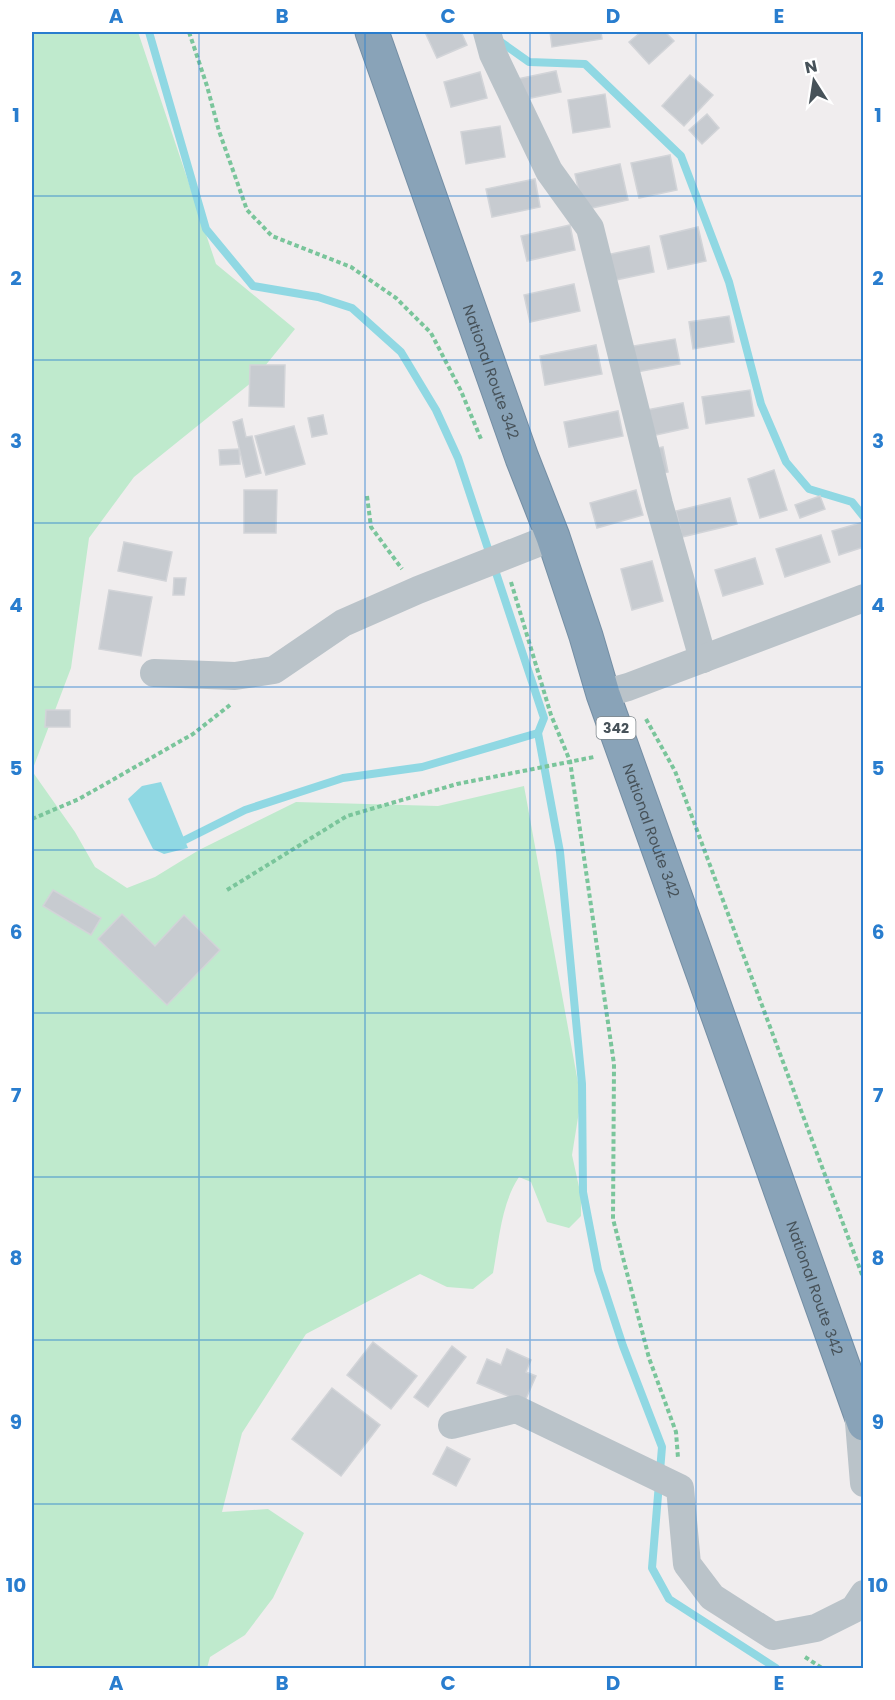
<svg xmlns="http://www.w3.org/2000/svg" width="895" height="1700" viewBox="0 0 895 1700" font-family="Poppins,sans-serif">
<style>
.green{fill:#bfeacd}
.water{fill:#90d8e3}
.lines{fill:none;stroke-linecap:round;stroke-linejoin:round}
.stream{stroke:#90d8e3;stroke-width:8}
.building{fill:#c7cbd0;stroke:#d2d4d8;stroke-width:1.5}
.highway-casing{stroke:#748ea4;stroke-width:35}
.path{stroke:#7ac59b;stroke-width:4;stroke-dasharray:4.5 3;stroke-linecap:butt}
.street{stroke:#bac3c9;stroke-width:28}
.highway{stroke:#89a3b8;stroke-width:33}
.grid{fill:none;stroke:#297dce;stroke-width:1.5;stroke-opacity:0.55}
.labels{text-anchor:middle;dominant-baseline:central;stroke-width:4.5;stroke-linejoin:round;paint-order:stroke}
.shield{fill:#fff;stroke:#7e868b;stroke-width:1.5}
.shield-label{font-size:14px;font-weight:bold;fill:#475259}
.street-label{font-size:15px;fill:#475259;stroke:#fff}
.neatline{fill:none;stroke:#297dce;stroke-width:2}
.grid-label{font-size:20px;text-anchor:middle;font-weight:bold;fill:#297dce}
</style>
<rect width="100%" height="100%" fill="#f0edee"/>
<path class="green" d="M32,32H138L216,264L295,329L252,382L134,477L89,538L71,668L32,771L75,832L95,867L127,888L155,877L199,850L296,802L438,806L524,786L581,1099L572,1155L581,1196V1216L569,1228L547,1222L531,1182L519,1177C501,1204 499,1241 493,1273L473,1289L447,1287L420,1274L306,1334L242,1433L222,1512L268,1509L304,1533L273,1598L245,1635L210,1657L207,1668H32Z"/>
<polygon class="water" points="161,782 188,848 164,854 153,849 128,799 142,786"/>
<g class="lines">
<g class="stream">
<polyline points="149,32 206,229 253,286 318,297 352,308 401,352 436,410 458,458 544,718 538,733 560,852 582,1084 583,1192 598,1270 623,1346 662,1447 652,1568 669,1599 776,1668"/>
<polyline points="498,40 529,62 585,64 681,156 729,282 761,404 786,462 809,489 852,502 864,517"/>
<polyline points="185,840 245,810 343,778 422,767 538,733"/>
</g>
</g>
<g class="building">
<polygon points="425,32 461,32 467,45 437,58"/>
<polygon points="550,32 601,32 602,39 552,47"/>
<polygon points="641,32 665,32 674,41 649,64 629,42"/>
<polygon points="556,71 561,92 521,100 517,79"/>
<polygon points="480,72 487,98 451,107 444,82"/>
<polygon points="690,75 713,95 684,126 662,106"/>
<polygon points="605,94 610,127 573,133 568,100"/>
<polygon points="707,114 719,128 702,144 689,130"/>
<polygon points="500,126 505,157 466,164 461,132"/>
<polygon points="670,155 677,190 639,198 631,163"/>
<polygon points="620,164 628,200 583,210 575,174"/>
<polygon points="535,179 540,207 492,217 486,189"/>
<polygon points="570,225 575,250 527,261 521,236"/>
<polygon points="698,227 706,261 668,269 660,236"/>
<polygon points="649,246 654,272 611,281 606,255"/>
<polygon points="574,284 580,311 530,322 524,295"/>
<polygon points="729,316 734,342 693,349 689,322"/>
<polygon points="675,339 680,364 632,373 627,347"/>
<polygon points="596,345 602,374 545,385 540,356"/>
<polygon points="250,365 285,365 284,407 249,406"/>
<polygon points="750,390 754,416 706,424 702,397"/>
<polygon points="683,403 688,428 642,438 636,412"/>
<polygon points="618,411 623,436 569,447 564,422"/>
<polygon points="323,415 327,434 312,437 308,418"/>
<polygon points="242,419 246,437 252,436 261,473 246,477 233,422"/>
<polygon points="294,426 305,464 266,475 255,436"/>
<polygon points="663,447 668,472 654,475 649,450"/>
<polygon points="239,449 240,464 220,465 219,450"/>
<polygon points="774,470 787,510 760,518 748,479"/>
<polygon points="244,490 277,490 276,533 244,533"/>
<polygon points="636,490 643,515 597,528 590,503"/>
<polygon points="820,496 825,509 800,518 795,505"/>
<polygon points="730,498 737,524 682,537 676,511"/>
<polygon points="864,522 864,547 839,555 832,531"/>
<polygon points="821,535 830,562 785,577 776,549"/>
<polygon points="124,542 172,552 166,581 118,571"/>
<polygon points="755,558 763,584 723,596 715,570"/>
<polygon points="652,561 663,601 632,610 621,569"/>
<polygon points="174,578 186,578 184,595 173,595"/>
<polygon points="109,590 152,597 141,656 99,649"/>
<polygon points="46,710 70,710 70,727 45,727"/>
<polygon points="53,890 101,918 91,935 43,906"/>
<polygon points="122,914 155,946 184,915 220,950 167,1005 98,939"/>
<polygon points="373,1342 417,1376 391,1409 347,1375"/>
<polygon points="452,1346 466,1357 428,1407 414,1397"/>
<polygon points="507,1349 531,1360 526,1372 536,1376 518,1417 502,1410 508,1396 477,1383 487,1359 501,1365"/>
<polygon points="332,1388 380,1425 341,1476 292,1439"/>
<polygon points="447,1447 470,1459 456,1486 433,1474"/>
</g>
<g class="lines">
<g class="highway-casing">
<g id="highway">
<path id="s1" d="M372,32L522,458L553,537L586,636L603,694L864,1424"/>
</g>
</g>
<g class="path">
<polyline points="189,32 207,86 219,131 247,210 272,236 351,267 396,298 431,333 461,391 481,439"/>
<polyline points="367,496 371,527 402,569"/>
<polyline points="511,582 551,715 570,761 614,1064 613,1219 649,1358 676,1432 678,1458"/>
<polyline points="646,719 675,771 864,1280"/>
<polyline points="32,819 79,799 193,734 230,705"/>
<polyline points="227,890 347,816 457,784 594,757"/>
<polyline points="805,1657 822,1668"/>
</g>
<g class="street">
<polyline points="487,32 493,54 549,171 590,228 659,504 703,659"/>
<polyline points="154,673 235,676 274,670 343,623 418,590 553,537"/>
<polyline points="603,694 628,687 864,598"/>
<polyline points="864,1409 858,1410 864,1483"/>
<polyline points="452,1425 516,1409 680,1488 687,1564 712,1597 773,1636 816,1628 854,1609 864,1594"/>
</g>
<use href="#highway" class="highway"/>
</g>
<path class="grid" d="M199,32V1668M365,32V1668M530,32V1668M696,32V1668M32,196H864M32,360H864M32,523H864M32,687H864M32,850H864M32,1013H864M32,1177H864M32,1340H864M32,1504H864"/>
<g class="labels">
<rect class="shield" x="596.5" y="717" width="39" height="22" rx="4.5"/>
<g class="shield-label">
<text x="616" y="728">342</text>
</g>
<g class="street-label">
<text stroke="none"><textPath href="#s1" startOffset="360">National Route 342</textPath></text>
<text stroke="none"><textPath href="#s1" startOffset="846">National Route 342</textPath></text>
<text stroke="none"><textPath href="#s1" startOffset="1332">National Route 342</textPath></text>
</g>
</g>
<rect width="895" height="1700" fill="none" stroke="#ffffff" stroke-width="66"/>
<g transform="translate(814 81) rotate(348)" stroke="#ffffff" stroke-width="4.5" paint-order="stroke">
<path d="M0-4.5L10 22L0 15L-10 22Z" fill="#475259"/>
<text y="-9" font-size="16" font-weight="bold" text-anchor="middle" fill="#475259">N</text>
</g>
<rect x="33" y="33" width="829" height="1634" class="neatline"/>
<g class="grid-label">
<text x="116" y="23">A</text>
<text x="282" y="23">B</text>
<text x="448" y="23">C</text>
<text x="613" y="23">D</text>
<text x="779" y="23">E</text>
<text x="16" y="122">1</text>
<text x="878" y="122">1</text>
<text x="16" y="285">2</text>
<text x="878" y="285">2</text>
<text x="16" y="448">3</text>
<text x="878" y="448">3</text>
<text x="16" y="612">4</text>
<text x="878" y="612">4</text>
<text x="16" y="775">5</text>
<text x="878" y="775">5</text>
<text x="16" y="939">6</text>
<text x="878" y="939">6</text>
<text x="16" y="1102">7</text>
<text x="878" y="1102">7</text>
<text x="16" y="1265">8</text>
<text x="878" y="1265">8</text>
<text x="16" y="1429">9</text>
<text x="878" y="1429">9</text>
<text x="16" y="1592">10</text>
<text x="878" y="1592">10</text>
<text x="116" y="1690">A</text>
<text x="282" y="1690">B</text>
<text x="448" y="1690">C</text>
<text x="613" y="1690">D</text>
<text x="779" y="1690">E</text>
</g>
</svg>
